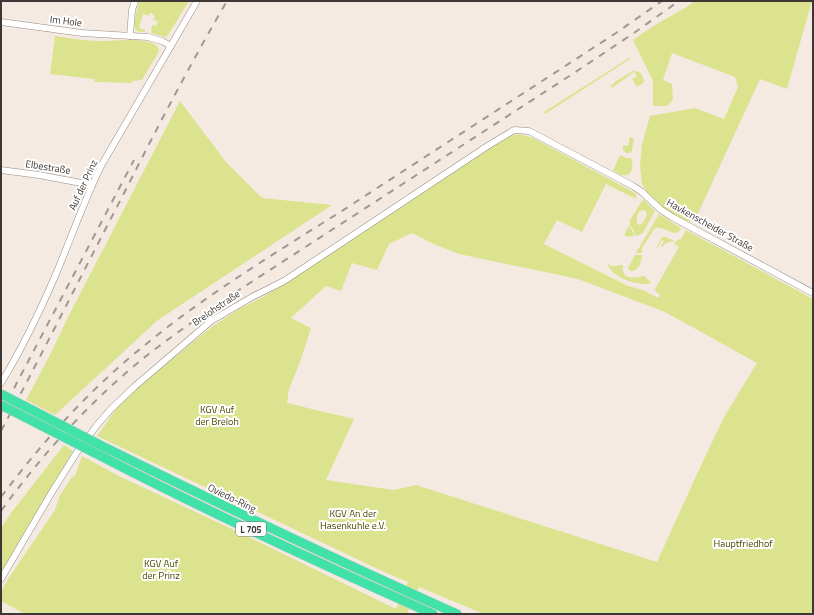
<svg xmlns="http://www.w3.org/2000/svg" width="814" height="615" viewBox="0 0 814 615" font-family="'Titillium Web',sans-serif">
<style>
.green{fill:#dce38f;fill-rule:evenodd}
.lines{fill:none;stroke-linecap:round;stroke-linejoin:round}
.minor-casing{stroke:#978d86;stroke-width:7}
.highway-casing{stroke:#cdcbca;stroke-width:10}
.minor{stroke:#fff;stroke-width:6}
.highway{stroke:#40e2a9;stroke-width:9}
.rail{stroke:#a09893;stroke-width:2;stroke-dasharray:7 7;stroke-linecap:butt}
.highway-bridge-casing{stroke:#cdcbca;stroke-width:10;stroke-linecap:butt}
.highway-bridge{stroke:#40e2a9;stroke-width:9}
.labels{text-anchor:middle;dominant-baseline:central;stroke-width:4;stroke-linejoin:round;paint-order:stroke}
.shield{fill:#fff;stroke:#777472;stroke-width:1}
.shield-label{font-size:9px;font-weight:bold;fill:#3d3835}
.street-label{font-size:10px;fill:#3d3835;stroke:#fff}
.park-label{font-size:10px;fill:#474a00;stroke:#fff}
</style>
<rect width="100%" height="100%" fill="#f4eae2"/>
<g class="green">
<path d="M139,1H189L168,35L165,37L151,33L152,25L156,26L158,21L153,20L155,16L150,12L149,16L143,14L139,28L145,30V32C142,32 138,32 136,30C132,25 138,7 139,1Z"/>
<polygon points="695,1 812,1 787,89 760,79 694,222 683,220 665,209 647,192 642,184 640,166 642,144 650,116 695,108 724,119 738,87 735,77 672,53 663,80 672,84 673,100 667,106 653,106 653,81 633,40 655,25 685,8"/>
<path d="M55,36C70,38 85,41 99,41C113,41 136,38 149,42C154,43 157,45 159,50L158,53L142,80L132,81V83L95,82L94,79L50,74Z"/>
<polygon points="629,58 630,59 545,114 544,112"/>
<path d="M633,71C641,71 642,74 644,81L642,84H641L637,87L632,79L637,76L634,72L612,88L611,86L616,81Z"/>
<polygon points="180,101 226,162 262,198 332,205 158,320 55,415 26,400 52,351 67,319"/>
<path d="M520,134L533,138L628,189L636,194V199L606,184L582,232L557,220L544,244L628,286L643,290L658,298L660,295L656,292L655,289L679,247L674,244L676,241L681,239L686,230L813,299V614H484L419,587L407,614H25L1,601V592L8,579L55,510L60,495L72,477L75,476L82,456L119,476L251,538L396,609L408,582L382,571L97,436L121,402L189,345L213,326L239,309L261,298L280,286L495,144L510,136ZM412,233L436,245L459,254L578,279L665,312L757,363L724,417L697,474L657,562L416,485L394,490L326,480L354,419L287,403L289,389L300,362L311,328L291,318L326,286L341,291L352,263L377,270L389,244Z"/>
<polygon points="630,137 634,138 632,151 629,153 626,153 623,149 623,145 628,146"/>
<path d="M620,155L626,158H631C632,161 633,165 632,168C630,179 619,176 613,170L615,166Z"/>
<path d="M643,199L655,211L643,233L639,235L635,236L633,229L629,225L631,223L629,222ZM643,210L646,211L647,215L643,223L639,225L637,223C637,217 636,212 643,210Z"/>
<path d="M659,214L681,228C677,240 665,226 655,228L642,248V253H636Z"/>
<polygon points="629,226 632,230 634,236 628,237 624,235"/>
<polygon points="662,237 665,237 675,241 666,243 662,247 661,246 664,241 662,240 658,247 656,248"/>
<path d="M635,255H642C642,261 639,269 633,271H630L628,268L629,266Z"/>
<path d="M608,264L612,266L611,268L613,266L623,265C621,281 635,278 645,276L647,279L651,282L648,284H645C640,283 634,283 629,281C622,279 608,271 608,264Z"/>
<polygon points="64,445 73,451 1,574 1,528 11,513"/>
</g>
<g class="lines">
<g class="minor-casing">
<g id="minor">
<polyline points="1,22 82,33 148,37 162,41 171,46"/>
<polyline points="130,36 132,10 135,1"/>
<polyline points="1,170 39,175 92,185"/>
<path d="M1,383C22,349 40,311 56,274C71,238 84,201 101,166L197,1"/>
<polyline points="1,579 52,492 77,452 97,425 111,409 134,387 211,321 252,297 284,281 489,145 514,130 529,131 633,186 642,192 660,209 672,217 813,293"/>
</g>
</g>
<g class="highway-casing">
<g id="highway">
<path d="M98,444C217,503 336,560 457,614"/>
<path d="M93,452C205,510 318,563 433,614"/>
</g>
</g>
<use href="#minor" class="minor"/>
<use href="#highway" class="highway"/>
<g class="rail">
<polyline points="1,413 134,160"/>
<path d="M1,431C42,354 81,276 121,199C155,132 189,66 227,1"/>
<path d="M1,497C43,441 90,389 145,345C208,293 279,251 348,207C437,149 527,91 616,33L662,1"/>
<path d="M1,511C44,452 93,398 150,353C179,331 209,310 239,290L574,73L631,35L679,1"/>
</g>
<g class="highway-bridge-casing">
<g id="highway-bridge">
<polyline points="1,394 98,444"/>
<polyline points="1,405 93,452"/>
</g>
</g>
<use href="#highway-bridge" class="highway-bridge"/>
</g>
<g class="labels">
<rect class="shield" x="236" y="522" width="30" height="14" rx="3"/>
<g class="shield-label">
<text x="251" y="529">L 705</text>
</g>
<g class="street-label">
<text transform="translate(66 21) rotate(7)">Im Hole</text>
<text transform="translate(48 167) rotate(9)">Elbestraße</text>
<text transform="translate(83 185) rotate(-65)">Auf der Prinz</text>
<text transform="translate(710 225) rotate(29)">Havkenscheider Straße</text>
<text transform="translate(216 308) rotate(-34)">Brelohstraße</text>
<text transform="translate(232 498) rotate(26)">Oviedo-Ring</text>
</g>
<g class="park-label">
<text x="217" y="409">KGV Auf<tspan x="217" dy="12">der Breloh</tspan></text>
<text x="353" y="513">KGV An der<tspan x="353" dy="12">Hasenkuhle e.V.</tspan></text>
<text x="743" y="543">Hauptfriedhof</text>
<text x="161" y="563">KGV Auf<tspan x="161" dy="12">der Prinz</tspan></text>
</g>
</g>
<rect width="814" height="615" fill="none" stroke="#3d3835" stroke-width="4"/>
</svg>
